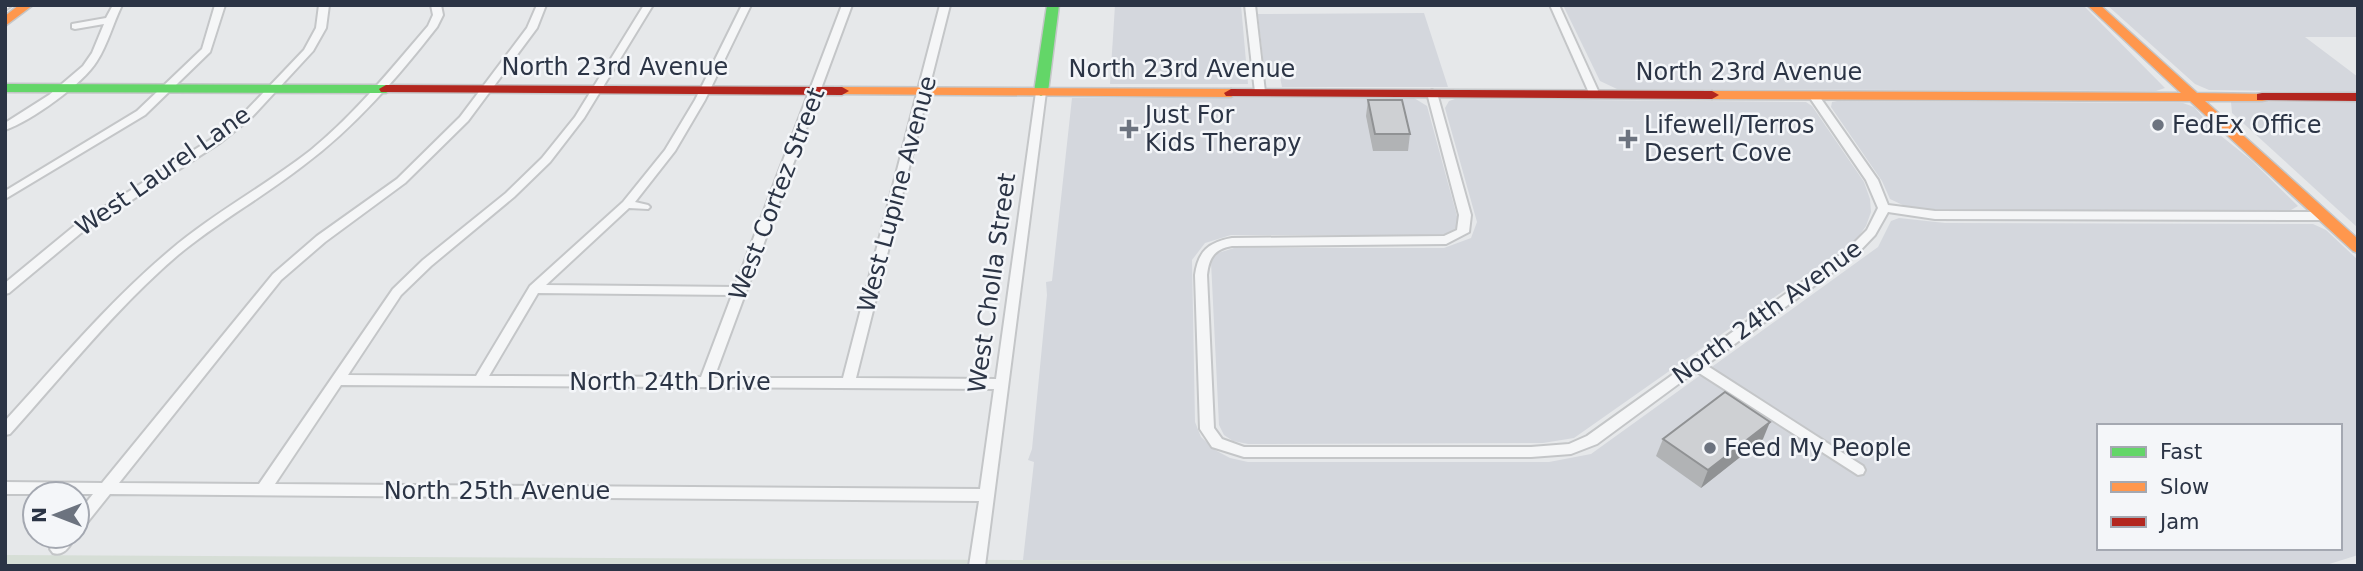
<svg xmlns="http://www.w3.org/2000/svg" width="2363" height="571" viewBox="0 0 2363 571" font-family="'DejaVu Sans',sans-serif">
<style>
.built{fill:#d4d7dd;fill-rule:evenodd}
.green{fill:#d6ded6}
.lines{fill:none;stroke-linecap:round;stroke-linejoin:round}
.street-casing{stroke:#c4c6c8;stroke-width:4}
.fast-casing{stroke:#c4c6c8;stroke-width:3}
.slow-casing{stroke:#c4c6c8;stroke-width:3}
.jam-casing{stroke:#c4c6c8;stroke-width:3}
.street{fill:#f5f6f7;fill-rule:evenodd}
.fast{fill:#63d668;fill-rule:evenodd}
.slow{fill:#ff974d;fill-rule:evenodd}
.jam{fill:#b3261e;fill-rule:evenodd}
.wall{fill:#b1b3b5}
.shaded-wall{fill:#909294}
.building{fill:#ced0d3;stroke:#909294;stroke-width:2}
.poi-dot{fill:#6c737f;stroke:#f4f6f9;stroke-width:2.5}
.labels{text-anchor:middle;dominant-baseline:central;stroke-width:5;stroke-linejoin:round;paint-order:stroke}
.street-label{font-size:24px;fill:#2b3445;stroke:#f4f6f9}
.poi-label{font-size:24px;fill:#2b3445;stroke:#f4f6f9;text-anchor:start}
</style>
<rect width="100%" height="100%" fill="#e6e8ea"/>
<g class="built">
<polygon points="1115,5 1241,5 1248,84 1110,84"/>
<polygon points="1563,5 2083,5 2165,88 2156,91 1617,89 1600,81"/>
<polygon points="2107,5 2358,5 2358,37 2305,37 2358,77 2358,92 2209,90 2195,84"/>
<polygon points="1424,13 1448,87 1282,87 1280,77 1265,77 1258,14"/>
<path d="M1072,98H1414L1427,106L1458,220L1457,227L1451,232L1442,235H1231L1205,243L1192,260L1195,422L1201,437L1215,450L1230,458L1248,462H1549L1591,454L1878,247L1891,221L1899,218L1945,223L2313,224L2326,230L2358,260V555L2323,566L1023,560L1034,462L1028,460L1032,449L1047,295L1046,282L1052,281ZM2099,426H2340V548H2099Z"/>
<polygon points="1455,99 1806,102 1812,106 1864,182 1870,199 1871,212 1866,226 1856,240 1574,438 1543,443 1248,444 1233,441 1224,435 1219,425 1211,262 1215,254 1234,248 1444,248 1471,238 1477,222 1445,108 1449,101"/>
<polygon points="1837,101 2183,103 2194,107 2215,131 2251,160 2298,206 2291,210 1940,211 1909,208 1890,199 1882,181 1831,107 1832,102"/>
<polygon points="2231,102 2358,102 2358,228 2232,113"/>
</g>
<polygon class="green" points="5,555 2263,566 5,566"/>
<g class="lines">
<g class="street-casing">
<g id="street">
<polygon points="5,5 12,5 5,10"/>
<path d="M113,5H122C113,23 108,44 97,61C83,84 31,121 5,130V123L49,95L83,66L92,53L104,24L75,29L72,28V24L106,18Z"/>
<polygon points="215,5 225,5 210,52 145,115 5,199 5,191 137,111 202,49"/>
<polygon points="319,5 329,5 326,28 313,51 251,118 221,142 81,233 9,293 5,294 5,283 73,227 213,138 243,114 304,50 316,28"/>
<path d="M431,5H441L443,15L437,27C398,77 355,127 304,165C263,197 218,222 178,255C116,308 65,373 10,434L5,435V421C58,363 108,303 168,252C212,214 265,186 311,150C355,114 391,69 428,26L433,15Z"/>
<path d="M537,5H546L537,28L468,121L405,183L325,242L281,280L119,483L259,484L393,289L423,260L506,193L542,158L575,117L644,5H653L584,118L550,162L514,197L431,266L401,295L348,375L476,376L530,286L623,202L665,150L695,100L742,5H751L705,100L675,151L635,202L648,205L650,207L648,209L629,208L546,285L735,287L842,5H852L714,378H843L940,5H950L856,378L996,379L1036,92L1037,90H1045L1046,92L985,566H969L979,501L110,494L82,529L77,531V514L93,494H5V482L102,483L273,274L317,236L397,179L460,117L527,28ZM538,293L732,295L701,377L489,376ZM341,385L994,389L980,489L275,484Z"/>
<polygon points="1245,5 1255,5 1265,92 1260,95 1255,92"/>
<polygon points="1550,5 1559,5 1600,95 1599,97 1591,97 1590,95"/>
<path d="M1432,90L1437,93L1471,215L1469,232L1446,244L1232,246C1214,249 1209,258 1207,275L1214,428L1222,439L1244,447H1531L1569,444L1587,436L1847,250L1867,230L1878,208L1866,180L1808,95L1813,92L1817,93L1878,180L1888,205L1935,211L2323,212L2329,216L2323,220L1935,219L1888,212L1875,235L1855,256L1706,365L1863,466L1865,470L1863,474L1858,475L1696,371L1597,444L1571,454L1531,457H1244L1212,447L1200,429L1195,275C1198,251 1209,242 1232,238L1444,236L1457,230L1459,215L1427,93Z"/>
<path d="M59,536H75C71,545 64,557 53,553L50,549Z"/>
</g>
</g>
<g class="fast-casing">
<g id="fast">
<polygon points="1047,5 1059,5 1048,92 1041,96 1034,92"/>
<polygon points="5,84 386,85 393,89 386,93 5,92"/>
</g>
</g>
<g class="slow-casing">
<g id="slow">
<polygon points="19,5 33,5 5,26 5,16"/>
<polygon points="2087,5 2100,5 2197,93 2267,94 2267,100 2262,101 2205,101 2358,239 2358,253 2353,251 2190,101 1712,99 1705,95 1712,91 2181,93"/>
<polygon points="842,87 1231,89 1238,93 1231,97 837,94 837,88"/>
</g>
</g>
<g class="jam-casing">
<g id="jam">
<polygon points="386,85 842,87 849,91 842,95 381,92 379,89"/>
<polygon points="1231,89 1712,91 1719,95 1712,99 1226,96 1224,93"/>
<polygon points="2262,93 2358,93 2358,101 2257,100 2257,94"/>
</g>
</g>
<use href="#street" class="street"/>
<use href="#fast" class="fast"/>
<use href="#slow" class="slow"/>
<use href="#jam" class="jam"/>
</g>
<g class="wall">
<polygon points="1368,100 1410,134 1408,151 1373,151 1366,116"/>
<polygon points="1663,439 1763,439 1701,488 1656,456"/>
</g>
<polygon class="shaded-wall" points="1770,422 1763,439 1701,488 1708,470"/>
<g class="building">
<polygon points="1368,100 1402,100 1410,134 1375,134"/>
<polygon points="1725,392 1770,422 1708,470 1663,439"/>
</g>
<g class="poi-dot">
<circle cx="2158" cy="125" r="7"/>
<path d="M1125.5 118.5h7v7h7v7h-7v7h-7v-7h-7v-7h7z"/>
<path d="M1624.5 128.5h7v7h7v7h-7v7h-7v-7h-7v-7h7z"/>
<circle cx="1710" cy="448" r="7"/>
</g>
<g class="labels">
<g class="street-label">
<text x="615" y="67">North 23rd Avenue</text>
<text x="1182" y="69">North 23rd Avenue</text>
<text x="1749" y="72">North 23rd Avenue</text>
<text transform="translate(163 171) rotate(-35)">West Laurel Lane</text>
<text transform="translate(777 194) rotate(-69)">West Cortez Street</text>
<text transform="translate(897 194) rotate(-75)">West Lupine Avenue</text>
<text transform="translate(992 283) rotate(-82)">West Cholla Street</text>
<text transform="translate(1767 312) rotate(-36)">North 24th Avenue</text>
<text x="670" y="382">North 24th Drive</text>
<text x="497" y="491">North 25th Avenue</text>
</g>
<g class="poi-label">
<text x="1145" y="115">Just For<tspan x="1145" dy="28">Kids Therapy</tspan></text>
<text x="1644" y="125">Lifewell/Terros<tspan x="1644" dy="28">Desert Cove</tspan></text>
<text x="2172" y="125">FedEx Office</text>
<text x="1724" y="448">Feed My People</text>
</g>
</g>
<rect width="2363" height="571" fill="none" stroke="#2b3445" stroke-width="14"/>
<rect x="2097" y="424" width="245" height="126" fill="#f4f6f9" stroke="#a4a8b1" stroke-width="2"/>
<rect x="2111" y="447" width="35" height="10" fill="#63d668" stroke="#a4a8b1" stroke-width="2"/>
<text x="2160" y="459" font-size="21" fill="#2b3445">Fast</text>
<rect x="2111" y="482" width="35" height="10" fill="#ff974d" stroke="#a4a8b1" stroke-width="2"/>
<text x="2160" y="494" font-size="21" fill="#2b3445">Slow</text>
<rect x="2111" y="517" width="35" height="10" fill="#b3261e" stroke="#a4a8b1" stroke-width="2"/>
<text x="2160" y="529" font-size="21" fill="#2b3445">Jam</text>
<g transform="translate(56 515) rotate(270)"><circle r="33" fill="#f4f6f9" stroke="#a4a8b1" stroke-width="2"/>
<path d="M0-5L12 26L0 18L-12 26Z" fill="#6c737f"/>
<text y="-10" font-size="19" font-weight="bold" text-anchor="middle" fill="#2b3445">N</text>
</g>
</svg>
